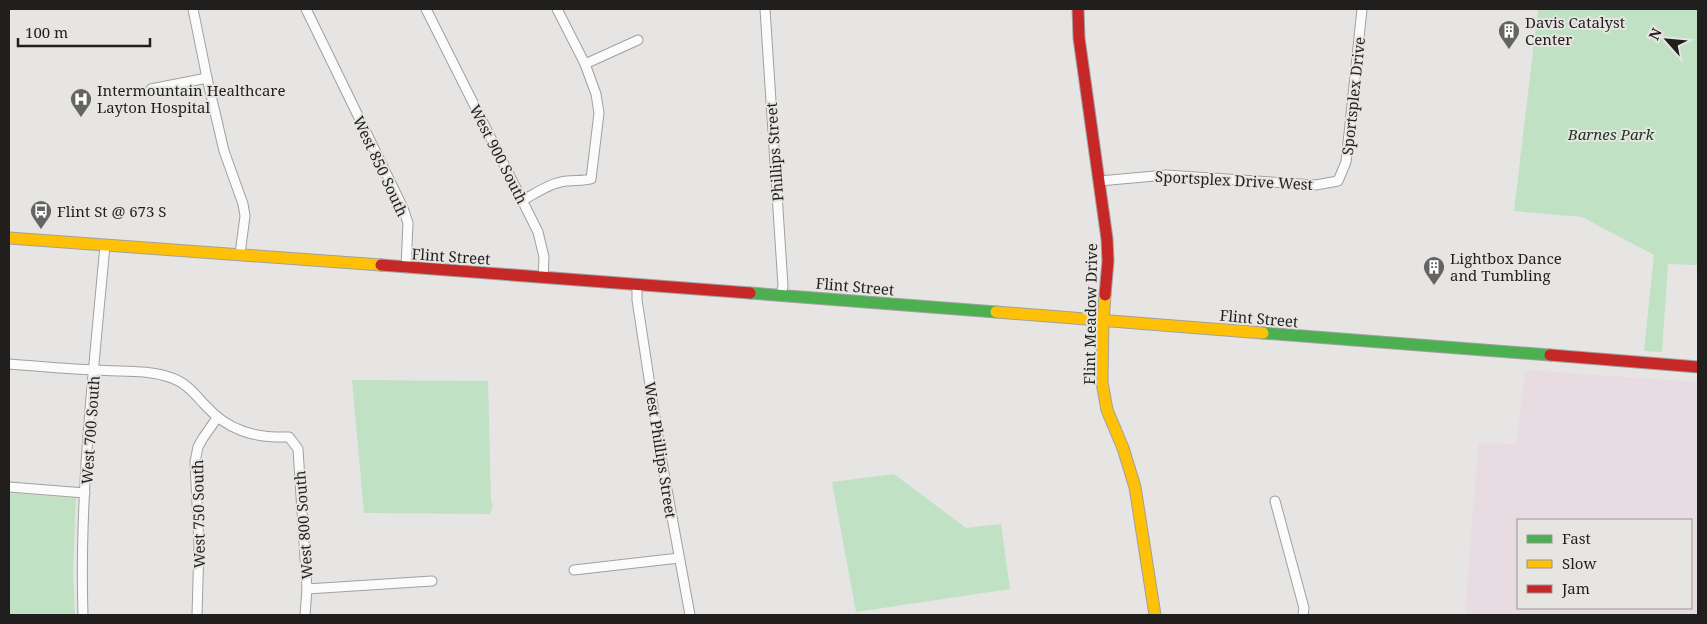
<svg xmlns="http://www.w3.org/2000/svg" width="1707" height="624" viewBox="0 0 1707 624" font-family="'Noto Serif',serif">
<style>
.commercial{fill:#e8dce2;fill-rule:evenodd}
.green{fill:#c0e1c4}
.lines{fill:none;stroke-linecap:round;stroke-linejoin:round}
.street-casing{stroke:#a1a09f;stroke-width:11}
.fast-casing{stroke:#a1a09f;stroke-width:13}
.slow-casing{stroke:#a1a09f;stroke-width:13}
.jam-casing{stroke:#a1a09f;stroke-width:13}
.street{stroke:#fbfbfb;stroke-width:9}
.fast{stroke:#4caf50;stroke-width:11}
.slow{stroke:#ffc107;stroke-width:11}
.jam{stroke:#c62828;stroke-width:11}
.labels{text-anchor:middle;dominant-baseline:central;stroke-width:4;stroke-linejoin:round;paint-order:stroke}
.poi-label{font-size:15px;fill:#201f1e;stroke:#e7e5e2;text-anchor:start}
.street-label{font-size:15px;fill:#201f1e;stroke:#e7e5e2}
.park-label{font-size:15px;font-style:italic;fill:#15351c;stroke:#e7e5e2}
</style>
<rect width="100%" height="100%" fill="#e6e5e3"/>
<path class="commercial" d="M1525,370L1698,382V615H1465L1478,443L1516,444ZM1518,520H1691V608H1518Z"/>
<g class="green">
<polygon points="1538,9 1698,9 1698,265 1668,264 1662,352 1644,351 1654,255 1582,217 1514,211"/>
<polygon points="352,380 488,381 491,502 493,504 490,514 364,513"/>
<polygon points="894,474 966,528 1001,524 1010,589 856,612 832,482"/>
<polygon points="9,493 76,498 73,571 75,615 9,615"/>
</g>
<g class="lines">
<g class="street-casing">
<g id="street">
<polyline points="193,9 207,78 224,151 243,204 245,216 240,254"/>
<polyline points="306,9 403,208 408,223 406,268"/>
<polyline points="426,9 538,232 544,257 543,278"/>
<polyline points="765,9 783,286 781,295"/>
<polyline points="585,64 638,40"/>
<polyline points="151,89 207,78"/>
<polyline points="1099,181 1166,175 1316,185 1338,181 1346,162 1362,9"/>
<path d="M523,200C536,193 552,182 567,181C575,180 583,181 591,179L599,113L596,94L585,64L557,9"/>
<polyline points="637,285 637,300 661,457 690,615"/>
<path d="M9,364C38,366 67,369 96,370C121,372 148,369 172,378C186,383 194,393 204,404C228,431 254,438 289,437L298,449L307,589L305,615"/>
<polyline points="9,487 85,493"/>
<polyline points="1275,501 1304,608 1303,615"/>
<polyline points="574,570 679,558"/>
<polyline points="307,589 432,581"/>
<path d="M83,615C79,492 94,368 105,245"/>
<polyline points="197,615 199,546 195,462 198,447 203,438 217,418"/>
</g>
</g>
<g class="fast-casing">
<g id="fast">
<polyline points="750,293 996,312"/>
<polyline points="1263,333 1550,355"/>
</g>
</g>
<g class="slow-casing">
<g id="slow">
<polyline points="9,238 381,265"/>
<polyline points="1105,295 1103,321 1102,382 1107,410 1123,448 1135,487 1155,615"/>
<polyline points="996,312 1263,333"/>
</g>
</g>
<g class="jam-casing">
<g id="jam">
<polyline points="1078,9 1079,38 1107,239 1108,261 1105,295"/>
<polyline points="381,265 750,293"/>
<polyline points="1550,355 1698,367"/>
</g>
</g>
<use href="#street" class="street"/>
<use href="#fast" class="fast"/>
<use href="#slow" class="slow"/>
<use href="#jam" class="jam"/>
</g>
<defs>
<g id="building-pin" transform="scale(1.125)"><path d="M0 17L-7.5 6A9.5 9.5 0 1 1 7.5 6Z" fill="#656463" stroke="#e7e5e2"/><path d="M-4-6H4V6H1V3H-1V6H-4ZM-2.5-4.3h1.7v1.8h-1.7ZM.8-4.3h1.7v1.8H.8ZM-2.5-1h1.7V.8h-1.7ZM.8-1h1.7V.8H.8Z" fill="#fff"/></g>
<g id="hospital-pin" transform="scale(1.125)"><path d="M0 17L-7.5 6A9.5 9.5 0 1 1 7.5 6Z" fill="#656463" stroke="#e7e5e2"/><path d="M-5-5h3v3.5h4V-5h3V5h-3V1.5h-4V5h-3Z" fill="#fff"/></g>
<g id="bus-pin" transform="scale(1.125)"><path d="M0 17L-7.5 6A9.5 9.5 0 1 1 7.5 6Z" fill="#656463" stroke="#e7e5e2"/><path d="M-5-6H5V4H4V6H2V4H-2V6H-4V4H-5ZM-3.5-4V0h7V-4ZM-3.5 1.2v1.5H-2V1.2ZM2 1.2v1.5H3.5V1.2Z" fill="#fff"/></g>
</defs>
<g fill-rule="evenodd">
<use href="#building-pin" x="1509" y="31"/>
<use href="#hospital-pin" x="81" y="99"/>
<use href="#bus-pin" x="41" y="211"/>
<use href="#building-pin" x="1434" y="267"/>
</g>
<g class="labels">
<g class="poi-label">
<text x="1525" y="22">Davis Catalyst<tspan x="1525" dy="17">Center</tspan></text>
<text x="97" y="90">Intermountain Healthcare<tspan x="97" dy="17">Layton Hospital</tspan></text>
<text x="57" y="211">Flint St @ 673 S</text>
<text x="1450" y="258">Lightbox Dance<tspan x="1450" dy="17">and Tumbling</tspan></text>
</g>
<g class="street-label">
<text transform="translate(1353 96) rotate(-84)">Sportsplex Drive</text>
<text transform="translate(774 152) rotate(-94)">Phillips Street</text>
<text transform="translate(499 154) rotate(63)">West 900 South</text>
<text transform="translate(381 166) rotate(65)">West 850 South</text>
<text transform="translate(1234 180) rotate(3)">Sportsplex Drive West</text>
<text transform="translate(451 256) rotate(4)">Flint Street</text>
<text transform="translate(855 286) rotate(5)">Flint Street</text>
<text transform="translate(1090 314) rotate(-89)">Flint Meadow Drive</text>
<text transform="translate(1259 318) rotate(5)">Flint Street</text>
<text transform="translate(90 430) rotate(-86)">West 700 South</text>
<text transform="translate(661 450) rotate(81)">West Phillips Street</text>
<text transform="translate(198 514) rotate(-91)">West 750 South</text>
<text transform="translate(303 525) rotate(-94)">West 800 South</text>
</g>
<g class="park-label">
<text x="1611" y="134">Barnes Park</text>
</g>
</g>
<rect width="1707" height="624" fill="none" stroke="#201f1e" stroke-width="20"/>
<rect x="1517" y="519" width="175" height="90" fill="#e7e5e2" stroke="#979694"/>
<rect x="1527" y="535" width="25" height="8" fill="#4caf50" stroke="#979694"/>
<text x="1562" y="544" font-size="15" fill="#201f1e">Fast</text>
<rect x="1527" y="560" width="25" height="8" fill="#ffc107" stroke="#979694"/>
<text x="1562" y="569" font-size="15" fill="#201f1e">Slow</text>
<rect x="1527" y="585" width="25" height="8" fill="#c62828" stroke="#979694"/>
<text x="1562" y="594" font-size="15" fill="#201f1e">Jam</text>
<g transform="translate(1667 40) rotate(297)" stroke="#e7e5e2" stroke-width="4" paint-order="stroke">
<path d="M0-4L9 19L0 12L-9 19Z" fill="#201f1e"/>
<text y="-8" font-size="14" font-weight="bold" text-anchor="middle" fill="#201f1e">N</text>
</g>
<path d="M18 38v8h132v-8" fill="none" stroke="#201f1e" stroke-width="2.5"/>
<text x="25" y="38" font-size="15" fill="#201f1e" stroke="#e7e5e2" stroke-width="4" paint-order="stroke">100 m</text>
</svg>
